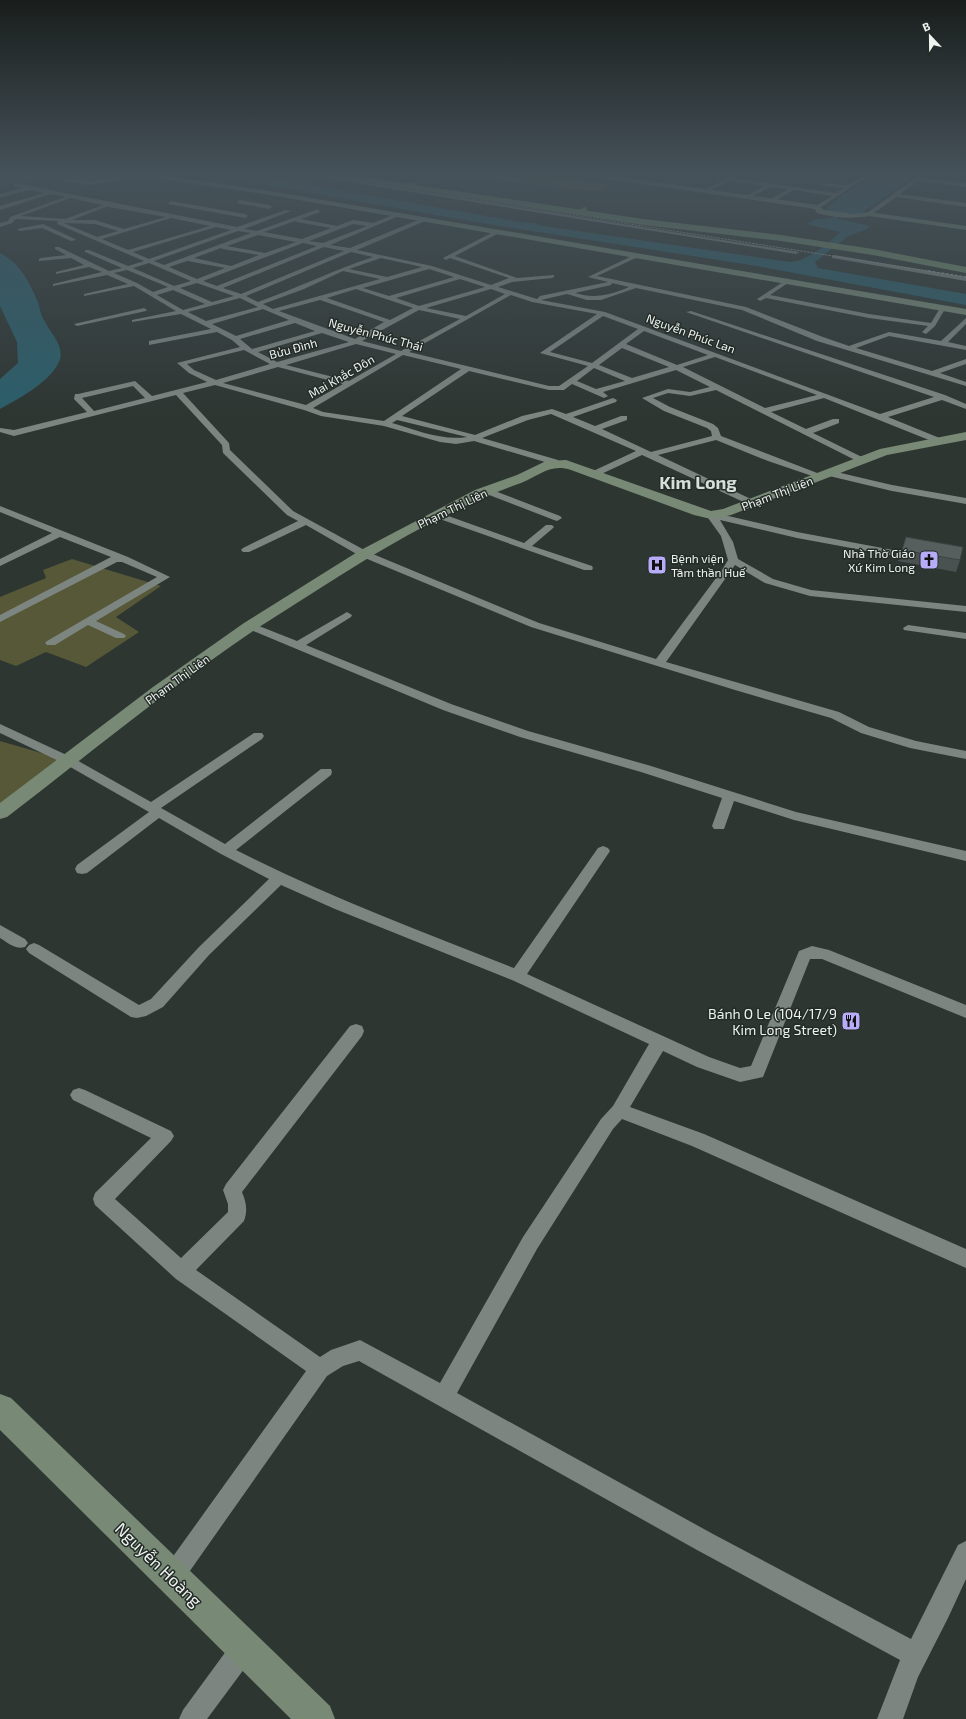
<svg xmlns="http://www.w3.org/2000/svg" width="966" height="1719" viewBox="0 0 966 1719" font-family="'Exo 2',sans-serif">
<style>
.green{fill:#565838}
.water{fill:#2b5e6a}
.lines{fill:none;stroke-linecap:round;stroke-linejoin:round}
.river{fill:#2b5e6a;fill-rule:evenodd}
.street{fill:#7c8580;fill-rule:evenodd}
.secondary{fill:#788a76;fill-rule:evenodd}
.primary{fill:#738f6c;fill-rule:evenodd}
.highway{fill:#6d955e;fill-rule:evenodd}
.rail-far1{stroke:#989e9b;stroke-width:1;stroke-dasharray:2.5 1;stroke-linecap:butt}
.rail{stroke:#989e9b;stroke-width:1.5;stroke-dasharray:3 1.5;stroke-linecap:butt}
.wall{fill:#4a5251}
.building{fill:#565f5e;stroke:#3c4242}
.labels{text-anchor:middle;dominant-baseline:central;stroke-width:3;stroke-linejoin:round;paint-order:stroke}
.far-street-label{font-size:12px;fill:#eff3f1;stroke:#242c28}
.far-poi-label{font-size:12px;fill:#eff3f1;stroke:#242c28;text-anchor:end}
.poi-label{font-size:14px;fill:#eff3f1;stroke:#242c28;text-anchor:end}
.near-street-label{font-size:17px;fill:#eff3f1;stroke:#242c28}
.far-town-label{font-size:18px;font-weight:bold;fill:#d6e0db;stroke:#242c28}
</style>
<rect width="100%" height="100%" fill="#2e3632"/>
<g class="green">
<polygon points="411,174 530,174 602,184 607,187 600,190 587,191 534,184"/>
<polygon points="72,559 161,586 116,617 139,632 86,667 46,652 16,666 0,660 0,597 46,578 43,570"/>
<polygon points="0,741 69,761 0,813"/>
</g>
<g class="water">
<polygon points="50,174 141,174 104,180 38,180 0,186 0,179"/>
<path d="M205,174H249L520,222L534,223L543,226L790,262C808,261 826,245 840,232L807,224L815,220L837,217L838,219L870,226L865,230L848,236L815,262L818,268L966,294V305L757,266L475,222Z"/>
<path d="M876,174H917L859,215L826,211C827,203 867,180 876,174Z"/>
<path d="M0,253C19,262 29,281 37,300C40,307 40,314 44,320C51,335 67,347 58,364C48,383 18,399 0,409V388C47,362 14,328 1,293C0,282 0,265 0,253Z"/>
</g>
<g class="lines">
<polygon class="river" points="0,271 6,275 10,298 31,342 32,364 5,390 0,392 0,379 18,363 17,342 0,306"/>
<g class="street">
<polygon points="303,174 312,174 799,252 796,254 305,175"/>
<polygon points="735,174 737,175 733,178 836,193 844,188 824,186 822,183 848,185 866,174 871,174 818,209 816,206 832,196 794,190 773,202 771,199 788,189 770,187 748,199 746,196 764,186 728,181 707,192 702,191"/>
<polygon points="807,174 839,175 841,176 839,177 809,175"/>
<polygon points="921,174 926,174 922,178 966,183 966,187 918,181 900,194 966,203 966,207 896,197 871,215 867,215 867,213"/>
<polygon points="131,176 168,178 166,179 131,178 90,185 63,181 66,179 90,181"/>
<path d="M15,183L237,227L286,210L291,211L244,229L257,231L318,209L320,212L301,219L337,226L353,220L373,223L396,214L401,215L330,245L350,248L423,218L425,221L357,250L432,266L491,285L509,278L450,258L446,260L443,258L497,230L499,233L455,256L517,278L554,275V277L552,278L512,282L498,287L537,299L540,296L608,282L588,277L636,254L638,255V257L597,276L746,307L823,337L849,346L889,332L941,341L966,318V324L948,342L966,346V350L889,336L856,348L932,371L966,359V364L940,373L966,382V386L817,341L742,310L636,288L601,300H587L567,294L541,300L605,312L880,414L934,397L686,312L691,311L945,395L966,404V409L942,400L888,417L942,439V443L939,444L824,398L771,412L806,429L833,419H839V423L813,433L864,458V462L861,463L716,390L690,396L668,393L653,398L670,407L713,424L718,428L721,436L825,476L824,478H818L768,461L716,440L658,455L753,500V504L750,505L642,455L597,476H591V472L636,451L551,414L528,420L482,438L558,460V464L555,465L474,441L456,444L440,442L384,426L321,416L304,410L215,385L183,393L229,443L230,450L293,511L368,552L539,623L656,659L722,570L728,560L721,536L706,515L708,513L711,512L797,532L893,550L894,552L893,554L889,555L797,538L720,520L733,542L738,559L773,579L811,590L966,606V612L810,596L765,583L735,565L666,662L839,712L869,727L916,741L966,751V759L910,748L861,733L831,718L735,690L531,627L360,556L306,525L249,552H243L241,550L243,548L298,521L287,515L223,453L222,445L176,395L14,436L0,432V428L14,430L87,412L74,399L75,394H78L135,381L152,396L207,382L189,373L177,363L240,347L232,340L217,332L149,345V341L211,329L181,314L132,322V320L176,311L134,286L84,296V294L128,284L107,275L53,286V284L102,272L89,267L56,274V272L84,265L71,258L39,261V259L41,258L66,255L55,249V247H59L109,271L122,268L85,252V250H89L128,266L144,261L57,224L58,221L16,219L12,223L0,227V223L8,221L10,217L65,197L51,194L0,210V206L44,193L29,190L0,198V194L23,188L13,186ZM70,198L103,205L65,219L21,216ZM108,206L109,207L166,217L124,229L95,220H72ZM171,218L210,226L128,250L102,239ZM295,221L297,222L331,228L302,239L264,232ZM64,223L95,224L118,231L97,237ZM353,224L367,226L323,243L309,241ZM216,227L231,230L149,259L133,252ZM238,231L251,233L164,265L154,261ZM258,235L296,242L265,253L227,246ZM303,243L317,246L217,286L203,281ZM324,247L344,251L241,294L223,288ZM221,248L223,249L259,255L231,266L194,258ZM351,252L373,257C334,270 297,288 258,302L246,296ZM381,258L422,267L387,277L349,269ZM187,261H188L225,268L197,279L169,267ZM149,263L191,281L174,286L133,268ZM429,269L454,277L389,296L363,288ZM127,270L168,287L153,292L137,283L114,273ZM343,271L380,279L273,309L263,304L304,289ZM460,279L485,287L419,306L396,298ZM197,283L234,296L212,302L180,288ZM612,283L629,287C610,295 595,299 575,293L611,285ZM356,289L413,308L390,320L327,298ZM491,289L505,294L466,316L426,308ZM173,290L205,304L183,310L157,295ZM511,295L532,302L597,314L540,353L588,366L559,386H549L409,352ZM240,298L258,307L206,321L188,312ZM320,300L384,322L355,339L279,311ZM263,309L289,320L236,336L212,324ZM419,310L460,319L401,351L362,341ZM603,316L638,329L592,363L550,352ZM295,323L315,331L252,349L240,339ZM644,331L708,355L677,365L626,344ZM322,333L349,342L277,362L258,352ZM356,344L396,354L349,381L286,365ZM622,348L669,367L632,378L599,365ZM244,350L270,364L216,380L194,370L187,364ZM403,355L461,369L384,421L323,412L313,408ZM715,357L817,395L765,408L683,367ZM278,367L343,384L306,405L223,383ZM594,368L625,381L596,389L577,381ZM676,370L710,387L690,392L668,389L642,398L664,411L707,428L711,431L712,436L651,452L602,429L627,420V416H621L595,426L573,417L616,402L617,400L613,398L566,414L552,409L522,416L475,435L402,416L469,371L549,390H564L572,384L604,398L608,396L603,392ZM133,386L145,398L94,411L82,398ZM397,420L467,437C442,441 416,430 392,423Z"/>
<polygon points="239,200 269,205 272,207 269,209 237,203"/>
<polygon points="170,201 245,214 248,216 245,218 168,204"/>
<polygon points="43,224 75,239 76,240 71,241 42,228 20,231 17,229"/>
<polygon points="834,255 966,277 966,281 832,258 832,256"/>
<polygon points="786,280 789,282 788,283 770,295 869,314 931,323 940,308 945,309 935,326 926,334 922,332 928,326 869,318 766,298 760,301 757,299"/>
<polygon points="144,308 147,310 146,311 77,326 74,324"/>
<polygon points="828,470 892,485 966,498 966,504 892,491 825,475 824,473"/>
<polygon points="487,488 560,516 562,518 557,521 554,520 484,493 482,491"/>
<polygon points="0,506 128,557 170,577 96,621 124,634 126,636 124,638 116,638 88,625 55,645 47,645 45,643 47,641 157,577 122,562 117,562 0,622 0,615 111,557 60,537 0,566 0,559 52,533 0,512"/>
<polygon points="437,512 524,543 546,525 552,525 554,527 552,529 532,546 592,566 593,568 592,570 584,570 434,517 434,513"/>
<polygon points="347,612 352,615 351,617 306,645 451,704 528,731 651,766 796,812 966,851 966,861 794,820 734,801 724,829 714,829 712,826 722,798 641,772 520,737 443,710 246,628 245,626 250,623 254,624 297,641"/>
<polygon points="908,625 966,633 966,639 904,630 903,628"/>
<path d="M0,724L73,758L151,802L254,733H262L264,736L262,739L161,808L225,844L321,769H331L332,772L331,775L236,850C326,896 420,931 514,968L598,848L603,846L608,848L610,851L608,854L527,974L709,1057L740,1068L751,1066L799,951L812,946L829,950L966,1005V1018L822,959H810L763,1077L740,1082L697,1067L663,1051L630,1107L704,1134L966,1249V1268L692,1146L622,1119L613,1129L537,1249L457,1393L713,1534L911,1639L958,1545L966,1541V1579L948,1618L918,1677L903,1719H877L900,1660L697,1550L359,1361L343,1366L327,1376L180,1585L172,1589L164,1585L160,1577L164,1569L306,1371L176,1279L95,1205L93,1199L95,1193L151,1138L73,1100L70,1095L73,1090L79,1088L85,1090L171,1131L174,1136L171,1141L115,1199L181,1258L228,1212V1204L223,1190L226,1184L350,1026L356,1024L362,1026L364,1031L362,1036L242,1192C246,1202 248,1210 244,1221L196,1270L320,1357L331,1350L360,1340L440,1383L523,1237L601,1119L613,1106L649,1044L512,980L335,909L281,885L209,955L163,1007L146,1016L137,1018L131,1017L29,953L26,949L29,945L34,943L39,945L139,1005L151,999L199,947L269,879L221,854L159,818L87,873L82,874L77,873L75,869L77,865L149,812L65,764L0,733Z"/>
<path d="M0,925L25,939L28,943L25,947C16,950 8,943 0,938Z"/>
<polygon points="244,1636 253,1639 256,1648 253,1657 207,1719 179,1719 183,1710 235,1639"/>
</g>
<g class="secondary">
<polygon points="18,174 35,174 31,176 0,180 0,176"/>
<polygon points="139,174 155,174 270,191 966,309 966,315 270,195 143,176"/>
<path d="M583,174H599L818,205L824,210L854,214L869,212L966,226V230L869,216C852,219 834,218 817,213L815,209L587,176Z"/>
<path d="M966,432V440L887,455L731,515L711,519L694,515L571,470C550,463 539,476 521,483C451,508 384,547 322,587C300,601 278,615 256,629C170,687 89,754 7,817L0,819V803L153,687L244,623L359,551L475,490L517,475L546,461L566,460L711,511L723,509L880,449Z"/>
<polygon points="0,1394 11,1398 330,1706 335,1719 291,1719 0,1430"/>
</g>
<polygon class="primary" points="325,174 342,174 643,219 781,235 873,249 966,267 966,273 873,255 781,241 643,225 329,176"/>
<g class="highway">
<polygon points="413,182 417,184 406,188 402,186"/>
<polygon points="584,207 587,208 587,212 579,215 575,212"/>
</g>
<polyline class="rail-far1" points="313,174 934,272"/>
<polyline class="rail" points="928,271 966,277"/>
</g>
<polygon class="wall" points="906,537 960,560 956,572 898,561"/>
<polygon class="building" points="906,537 963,547 960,560 902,550"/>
<linearGradient id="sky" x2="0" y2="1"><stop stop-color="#191e1c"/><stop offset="0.42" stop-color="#46525a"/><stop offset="1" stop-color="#46525a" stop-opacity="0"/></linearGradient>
<rect width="966" height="414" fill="url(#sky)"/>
<defs>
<g id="church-square" transform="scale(1)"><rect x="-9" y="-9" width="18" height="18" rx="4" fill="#b6acf8" stroke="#242c28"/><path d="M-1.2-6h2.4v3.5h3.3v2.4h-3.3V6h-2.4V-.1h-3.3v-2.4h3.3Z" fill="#111"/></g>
<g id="hospital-square" transform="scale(1)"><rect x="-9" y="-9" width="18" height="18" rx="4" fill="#b6acf8" stroke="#242c28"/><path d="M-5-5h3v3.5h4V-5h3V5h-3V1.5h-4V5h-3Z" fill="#111"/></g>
<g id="restaurant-square" transform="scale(1)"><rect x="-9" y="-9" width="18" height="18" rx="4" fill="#b6acf8" stroke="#242c28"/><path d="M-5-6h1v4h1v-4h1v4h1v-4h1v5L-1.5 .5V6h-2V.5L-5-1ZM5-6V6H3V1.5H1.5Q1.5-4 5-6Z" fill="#111"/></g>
</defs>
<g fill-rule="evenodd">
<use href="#church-square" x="929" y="560"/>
<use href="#hospital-square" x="657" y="565"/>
<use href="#restaurant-square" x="851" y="1021"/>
</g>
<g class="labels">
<g class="far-street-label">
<text transform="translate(691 333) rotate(20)">Nguyễn Phúc Lan</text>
<text transform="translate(376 334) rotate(15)">Nguyễn Phúc Thái</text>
<text transform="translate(293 348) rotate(-15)">Bửu Đình</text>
<text transform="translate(341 376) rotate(-30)">Mai Khắc Đôn</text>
<text transform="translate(777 493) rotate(-21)">Phạm Thị Liên</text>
<text transform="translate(452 508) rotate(-26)">Phạm Thị Liên</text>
<text transform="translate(177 679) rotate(-36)">Phạm Thị Liên</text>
</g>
<g class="far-poi-label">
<text x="915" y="553">Nhà Thờ Giáo<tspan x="915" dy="14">Xứ Kim Long</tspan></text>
<text x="671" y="558" text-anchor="start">Bệnh viện<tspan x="671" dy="14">Tâm thần Huế</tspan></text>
</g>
<g class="poi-label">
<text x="837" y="1013">Bánh O Le (104/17/9<tspan x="837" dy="16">Kim Long Street)</tspan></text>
</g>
<g class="near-street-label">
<text transform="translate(159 1564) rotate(44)">Nguyễn Hoàng</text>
</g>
<g class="far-town-label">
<text x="698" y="482">Kim Long</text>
</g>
</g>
<g transform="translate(930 36) rotate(338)" stroke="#242c28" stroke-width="3" paint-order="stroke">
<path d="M0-3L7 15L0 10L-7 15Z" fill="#eff3f1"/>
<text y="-6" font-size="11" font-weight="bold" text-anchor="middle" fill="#eff3f1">B</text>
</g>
</svg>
